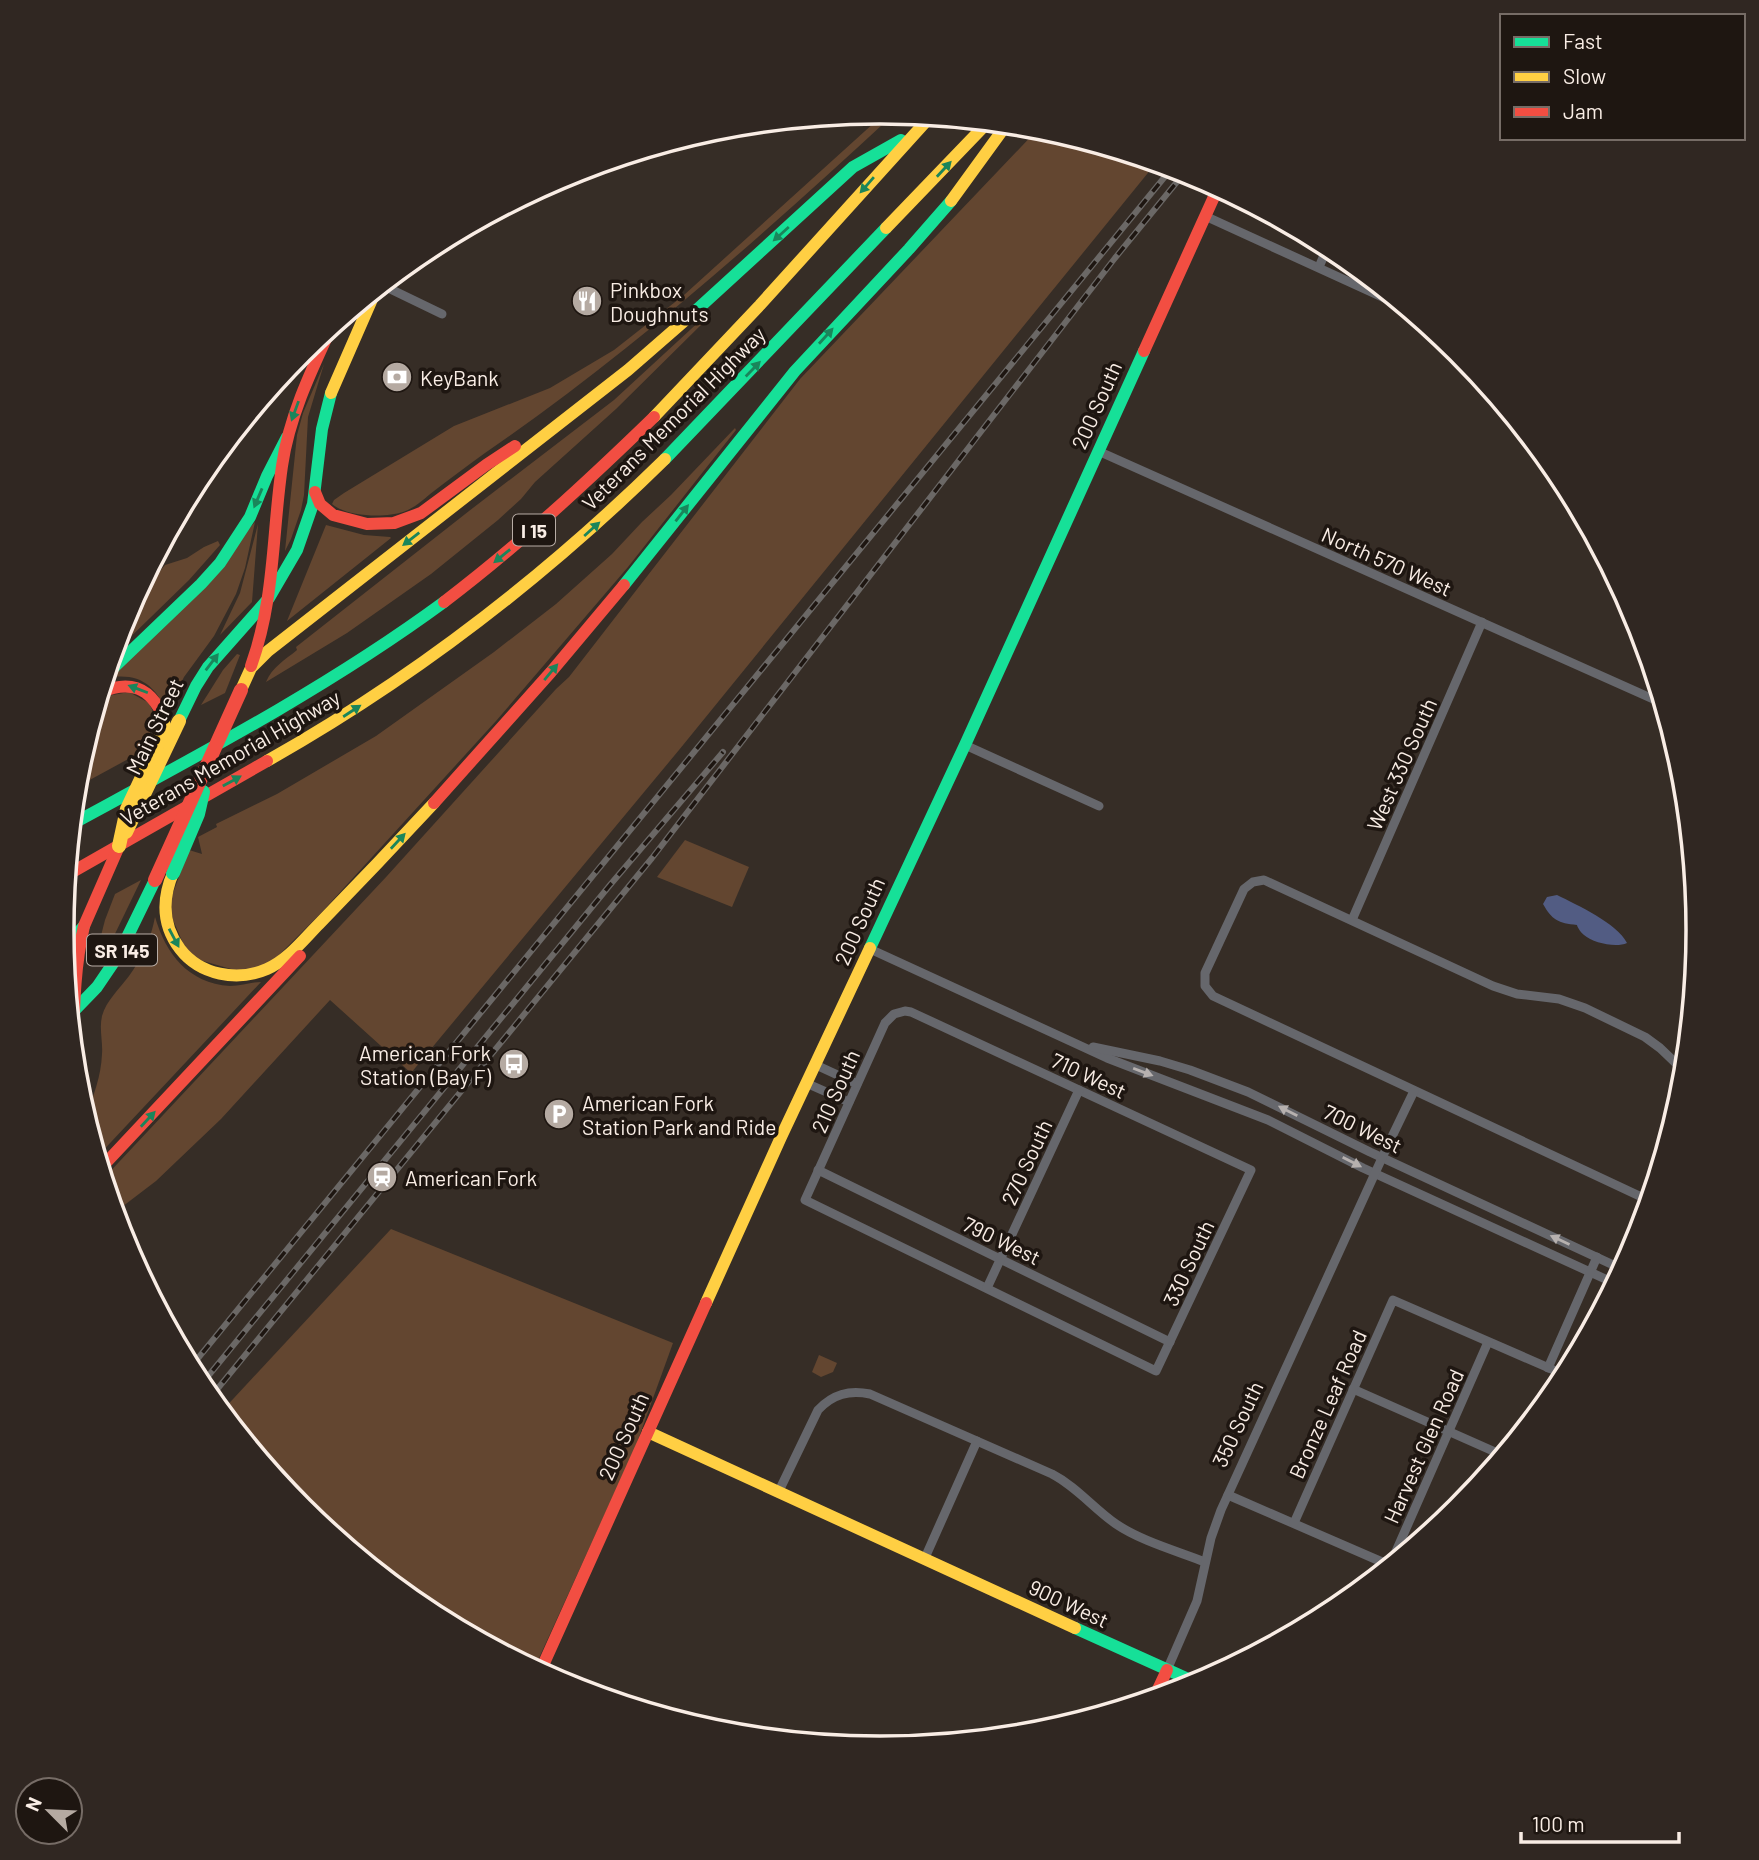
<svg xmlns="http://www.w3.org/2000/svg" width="1759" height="1860" viewBox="0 0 1759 1860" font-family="Barlow,sans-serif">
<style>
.green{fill:#634630}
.water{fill:#525c83}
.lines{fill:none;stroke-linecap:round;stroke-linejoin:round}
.street{stroke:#66676c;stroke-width:9}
.fast{stroke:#16e098;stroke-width:12}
.slow{stroke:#ffcf43;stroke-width:12}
.jam{stroke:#f24e42;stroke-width:12}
.rail-casing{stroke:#6b6866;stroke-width:6}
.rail{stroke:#1e1611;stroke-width:3.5;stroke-dasharray:10;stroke-linecap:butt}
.fast-bridge{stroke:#16e098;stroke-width:14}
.slow-bridge{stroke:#ffcf43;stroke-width:14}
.jam-bridge{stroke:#f24e42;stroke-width:14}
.oneway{fill:#1a855b}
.oneway2{fill:#b7b1af}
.labels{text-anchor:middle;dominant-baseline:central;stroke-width:7;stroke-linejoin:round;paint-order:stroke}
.shield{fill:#1e1611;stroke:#b7aca5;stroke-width:2}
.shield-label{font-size:19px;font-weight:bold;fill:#f9ede5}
.poi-label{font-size:21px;fill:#f9ede5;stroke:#1e1611;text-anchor:start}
.street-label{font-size:21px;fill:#f9ede5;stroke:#1e1611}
.rim{fill:none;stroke:#f9ede5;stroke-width:3.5}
</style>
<rect width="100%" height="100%" fill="#362d26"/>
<g class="green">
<path d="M886,112L895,113C764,234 632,352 485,453C468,465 451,478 434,491C425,498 415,508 403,512C385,518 347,517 332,504L334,500L344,493L454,426L550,388L614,350L684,295Z"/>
<polygon points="1039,128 1156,163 679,750 411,1073 330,1000 221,1119 156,1181 114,1213 104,1178 387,876 556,689 569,677 800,379"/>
<path d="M703,318L705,321L616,409L535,482L521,499L498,520L431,574L347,633L266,682C272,667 285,660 297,650L296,647L469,511L614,400Z"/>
<polygon points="324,364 308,417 304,495 301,510 291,539 285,551 297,435 303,413"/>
<polygon points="735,428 736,430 628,567 496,721 322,912 274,960 245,973 189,957 170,913 170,901 189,850 202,854 198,837 217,827 216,824 277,794 376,736 494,652 556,604 612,554 642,522 671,495"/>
<path d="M255,522L245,568L236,594L214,636L184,677L167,711C155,687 142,674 113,677Z"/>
<polygon points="258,524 252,602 220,635 240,593"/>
<polygon points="326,525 364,535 390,537 391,538 287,621"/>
<polygon points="218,541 220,545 189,580 112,655 127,611 165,565 187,558 204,547"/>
<polygon points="237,654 240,655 225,693 201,705 223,670"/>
<polygon points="129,692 149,703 156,718 150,719 150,733 143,751 75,788 77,770 98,701 107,696"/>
<polygon points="685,840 749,867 732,907 657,877"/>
<polygon points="141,880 111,942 98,960 95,959 105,920 115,894"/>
<path d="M155,917C166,954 188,983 230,986C241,986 252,982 261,982L97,1157L85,1116C94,1096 101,1076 102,1054C103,1042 99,1029 102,1016C106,1001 120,988 129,976C142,958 151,939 155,917Z"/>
<polygon points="391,1229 673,1343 635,1448 534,1669 425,1610 301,1508 221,1412"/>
<polygon points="819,1355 837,1363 833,1372 821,1377 812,1372"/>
</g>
<path class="water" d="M1557,895C1577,905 1617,923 1627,943C1616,948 1593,943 1584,935C1582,934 1577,927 1577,925C1558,923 1552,920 1543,904L1547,897Z"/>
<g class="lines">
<g class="street">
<polyline points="1205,216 1404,307"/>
<polyline points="1319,267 1328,246"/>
<polyline points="382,285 442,314"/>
<polyline points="1098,451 1662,703"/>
<polyline points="965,745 1099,806"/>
<polyline points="1352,920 1482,622"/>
<polyline points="870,949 1107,1058 1268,1120 1363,1168 1614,1283"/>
<polygon points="905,1011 911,1012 1251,1170 1156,1371 805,1200 885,1023 894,1014"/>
<polyline points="1093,1047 1160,1061 1190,1070 1248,1092 1370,1152 1622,1269"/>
<polyline points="816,1065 857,1084"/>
<polyline points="806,1083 849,1102"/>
<polyline points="818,1170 1170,1342"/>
<polyline points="1648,1200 1213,996 1205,986 1205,973 1244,889 1253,882 1264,880 1493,986 1517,994 1559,999 1585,1008 1645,1037 1660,1048 1684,1071"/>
<polyline points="987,1288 1079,1090"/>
<polyline points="1548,1368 1597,1257"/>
<polyline points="1353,1389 1502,1455"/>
<path d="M778,1493L818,1410C833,1394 849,1390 870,1394L1052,1474C1077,1487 1093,1508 1116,1524C1141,1541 1177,1551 1205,1562"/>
<polyline points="1228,1495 1389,1565"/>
<polyline points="1294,1523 1393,1300 1565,1375"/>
<polyline points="924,1560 977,1441"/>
<polyline points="1390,1565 1488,1342"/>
<polyline points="1167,1670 1197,1601 1211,1538 1221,1510 1387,1147 1414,1091"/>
</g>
<g class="fast">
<polyline points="690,316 853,167 901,140"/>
<polyline points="665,459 886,228"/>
<polyline points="624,585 795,371 909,249 951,201"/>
<polyline points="106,675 201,584 220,563 250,517 267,476 287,437"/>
<polyline points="179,721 196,686 208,667 269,598 297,550 313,504 322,429 331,393"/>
<path d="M72,824C199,755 327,688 444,602"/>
<polyline points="63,945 74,937 84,926"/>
<polyline points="870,948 965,745 1144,351"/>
<polyline points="70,1015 97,987 118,956 155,880"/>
<polyline points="1075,1628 1197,1683"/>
</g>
<g class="slow">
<polyline points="951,201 1007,124"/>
<polyline points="886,228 988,122"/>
<polyline points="331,393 376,290"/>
<polyline points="654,417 760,305 930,117"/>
<polyline points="241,690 251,668 268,651 628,370 690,316"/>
<path d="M267,761C414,678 544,578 665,459"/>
<path d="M173,873C162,899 162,925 180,949C200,975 237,982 267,969C288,960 304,939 319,924C358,884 396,844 434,803"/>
<polyline points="706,1303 781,1137 870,948"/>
<polyline points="648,1432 1075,1628"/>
</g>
<g class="jam">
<polyline points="1144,351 1218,188"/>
<polyline points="315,492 320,504 333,515 367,524 394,523 421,513 486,465 515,446"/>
<path d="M444,602C519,545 587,482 654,417"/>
<path d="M251,666C275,599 272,535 282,466C289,417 311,371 332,326"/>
<path d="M101,692C130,680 150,687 163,716"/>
<polyline points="434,803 551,672 624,585"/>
<polyline points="67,875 267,761"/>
<path d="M73,1053C74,1010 74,968 84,926L119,846"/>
<polyline points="101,1168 300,956"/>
<polyline points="540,1672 706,1303"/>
<polyline points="1154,1698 1167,1670"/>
</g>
<g class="rail-casing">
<g id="rail">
<polyline points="190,1368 1172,168"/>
<polyline points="200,1386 610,885 723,752"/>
<polyline points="210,1398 652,858 1115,258 1185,172"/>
</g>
</g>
<use href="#rail" class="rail"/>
<polyline class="fast-bridge" points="173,873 198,814 203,792"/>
<g class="slow-bridge">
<polyline points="126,832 179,721"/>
<polyline points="119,846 127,809 160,739 163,727 163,716"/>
</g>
<polyline class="jam-bridge" points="155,880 241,690"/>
</g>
<defs><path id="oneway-solid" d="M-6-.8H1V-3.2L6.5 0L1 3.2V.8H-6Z" transform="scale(1.75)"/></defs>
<g class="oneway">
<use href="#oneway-solid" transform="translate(944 169) rotate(-47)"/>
<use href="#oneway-solid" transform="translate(867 185) rotate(131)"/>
<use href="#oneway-solid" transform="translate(781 234) rotate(138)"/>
<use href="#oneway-solid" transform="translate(826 336) rotate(-48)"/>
<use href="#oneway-solid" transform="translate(753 369) rotate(-46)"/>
<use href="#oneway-solid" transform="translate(295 411) rotate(110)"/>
<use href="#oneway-solid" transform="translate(258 498) rotate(113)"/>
<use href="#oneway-solid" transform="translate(682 513) rotate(-52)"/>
<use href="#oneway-solid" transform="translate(592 529) rotate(-42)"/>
<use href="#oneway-solid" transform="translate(411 539) rotate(142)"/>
<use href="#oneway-solid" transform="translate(502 556) rotate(141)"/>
<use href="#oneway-solid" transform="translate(212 662) rotate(-53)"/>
<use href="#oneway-solid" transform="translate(551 672) rotate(-50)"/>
<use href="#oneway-solid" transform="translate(138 689) rotate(-159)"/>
<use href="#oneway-solid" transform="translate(352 711) rotate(-33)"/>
<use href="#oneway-solid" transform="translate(232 781) rotate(-29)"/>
<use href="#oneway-solid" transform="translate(398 841) rotate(-47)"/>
<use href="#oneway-solid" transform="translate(174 938) rotate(62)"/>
<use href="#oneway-solid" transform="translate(148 1119) rotate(-47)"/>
</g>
<g class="oneway2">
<use href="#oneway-solid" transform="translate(1143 1072) rotate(21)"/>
<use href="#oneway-solid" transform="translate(1288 1111) rotate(-153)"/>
<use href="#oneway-solid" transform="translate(1352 1162) rotate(27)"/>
<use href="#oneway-solid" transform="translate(1560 1240) rotate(-155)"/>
</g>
<defs>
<g id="restaurant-disc" transform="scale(1.575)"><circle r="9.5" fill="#b5aaa2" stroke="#1e1611"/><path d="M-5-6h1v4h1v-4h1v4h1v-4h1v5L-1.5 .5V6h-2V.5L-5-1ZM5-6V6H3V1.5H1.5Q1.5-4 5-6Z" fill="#fff"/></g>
<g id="bank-disc" transform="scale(1.575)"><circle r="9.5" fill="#b5aaa2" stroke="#1e1611"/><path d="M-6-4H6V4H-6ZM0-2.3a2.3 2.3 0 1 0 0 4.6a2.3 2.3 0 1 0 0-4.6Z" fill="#fff"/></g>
<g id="bus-disc" transform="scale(1.575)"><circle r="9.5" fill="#b5aaa2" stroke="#1e1611"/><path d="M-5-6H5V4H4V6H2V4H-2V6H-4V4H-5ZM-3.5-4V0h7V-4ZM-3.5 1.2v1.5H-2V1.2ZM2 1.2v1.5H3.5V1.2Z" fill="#fff"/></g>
<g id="parking-disc" transform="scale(1.575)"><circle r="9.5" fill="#b5aaa2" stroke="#1e1611"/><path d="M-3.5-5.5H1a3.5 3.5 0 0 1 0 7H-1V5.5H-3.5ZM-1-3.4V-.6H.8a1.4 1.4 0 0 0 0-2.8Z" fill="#fff"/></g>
<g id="station-disc" transform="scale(1.575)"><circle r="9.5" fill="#b5aaa2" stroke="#1e1611"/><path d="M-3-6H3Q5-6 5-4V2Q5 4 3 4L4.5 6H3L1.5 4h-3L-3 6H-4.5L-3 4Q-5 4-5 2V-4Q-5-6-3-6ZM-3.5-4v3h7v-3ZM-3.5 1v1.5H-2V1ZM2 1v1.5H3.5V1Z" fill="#fff"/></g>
</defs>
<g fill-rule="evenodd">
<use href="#restaurant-disc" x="587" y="301"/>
<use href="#bank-disc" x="397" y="377"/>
<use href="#bus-disc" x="514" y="1064"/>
<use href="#parking-disc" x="559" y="1114"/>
<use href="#station-disc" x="382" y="1177"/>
</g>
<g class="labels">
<g class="shield">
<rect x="513" y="514.5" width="42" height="31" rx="5"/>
<rect x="87" y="934.5" width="70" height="31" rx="5"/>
</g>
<g class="shield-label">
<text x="534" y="530">I 15</text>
<text x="122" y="950">SR 145</text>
</g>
<g class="poi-label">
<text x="610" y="289">Pinkbox<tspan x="610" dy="24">Doughnuts</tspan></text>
<text x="420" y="377">KeyBank</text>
<text x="491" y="1052" text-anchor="end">American Fork<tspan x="491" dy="24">Station (Bay F)</tspan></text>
<text x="582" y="1102">American Fork<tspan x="582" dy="24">Station Park and Ride</tspan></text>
<text x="405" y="1177">American Fork</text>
</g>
<g class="street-label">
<text transform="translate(1096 405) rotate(-66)">200 South</text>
<text transform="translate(673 418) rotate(-45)">Veterans Memorial Highway</text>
<text transform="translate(1387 561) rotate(24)">North 570 West</text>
<text transform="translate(154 726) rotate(-64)">Main Street</text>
<text transform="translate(230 757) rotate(-30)">Veterans Memorial Highway</text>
<text transform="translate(1401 764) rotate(-66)">West 330 South</text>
<text transform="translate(859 921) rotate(-66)">200 South</text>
<text transform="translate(1089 1075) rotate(25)">710 West</text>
<text transform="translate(835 1091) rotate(-66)">210 South</text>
<text transform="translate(1363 1128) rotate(26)">700 West</text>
<text transform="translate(1026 1162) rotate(-65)">270 South</text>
<text transform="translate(1002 1240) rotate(26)">790 West</text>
<text transform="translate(1188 1263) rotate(-65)">330 South</text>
<text transform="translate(1327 1404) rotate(-66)">Bronze Leaf Road</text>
<text transform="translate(1237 1424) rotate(-65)">350 South</text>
<text transform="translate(623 1436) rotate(-66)">200 South</text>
<text transform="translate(1423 1446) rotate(-66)">Harvest Glen Road</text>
<text transform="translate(1069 1603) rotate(25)">900 West</text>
</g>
</g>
<path d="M0 0H1759V1860H0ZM74 930a806 806 0 1 1 1612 0a806 806 0 1 1-1612 0Z" fill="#302722" fill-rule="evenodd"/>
<path class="rim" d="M74 930a806 806 0 1 1 1612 0a806 806 0 1 1-1612 0Z"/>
<rect x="1500" y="14" width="245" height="126" fill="#1e1611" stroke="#766c66" stroke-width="2"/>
<rect x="1514" y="37" width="35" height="10" fill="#16e098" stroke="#766c66" stroke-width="2"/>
<text x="1563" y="49" font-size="21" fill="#f9ede5">Fast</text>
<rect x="1514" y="72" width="35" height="10" fill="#ffcf43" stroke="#766c66" stroke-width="2"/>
<text x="1563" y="84" font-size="21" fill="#f9ede5">Slow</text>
<rect x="1514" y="107" width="35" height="10" fill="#f24e42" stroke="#766c66" stroke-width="2"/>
<text x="1563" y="119" font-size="21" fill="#f9ede5">Jam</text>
<g transform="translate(49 1811) rotate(294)"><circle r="33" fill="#1e1611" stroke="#766c66" stroke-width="2"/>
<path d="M0-5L12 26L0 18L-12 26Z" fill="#b5aaa2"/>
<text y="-10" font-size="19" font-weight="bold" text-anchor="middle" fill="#f9ede5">N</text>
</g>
<path d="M1521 1832v10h158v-10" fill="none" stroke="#f9ede5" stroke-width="3.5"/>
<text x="1532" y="1832" font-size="21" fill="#f9ede5" stroke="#1e1611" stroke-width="5" paint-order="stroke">100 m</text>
</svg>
